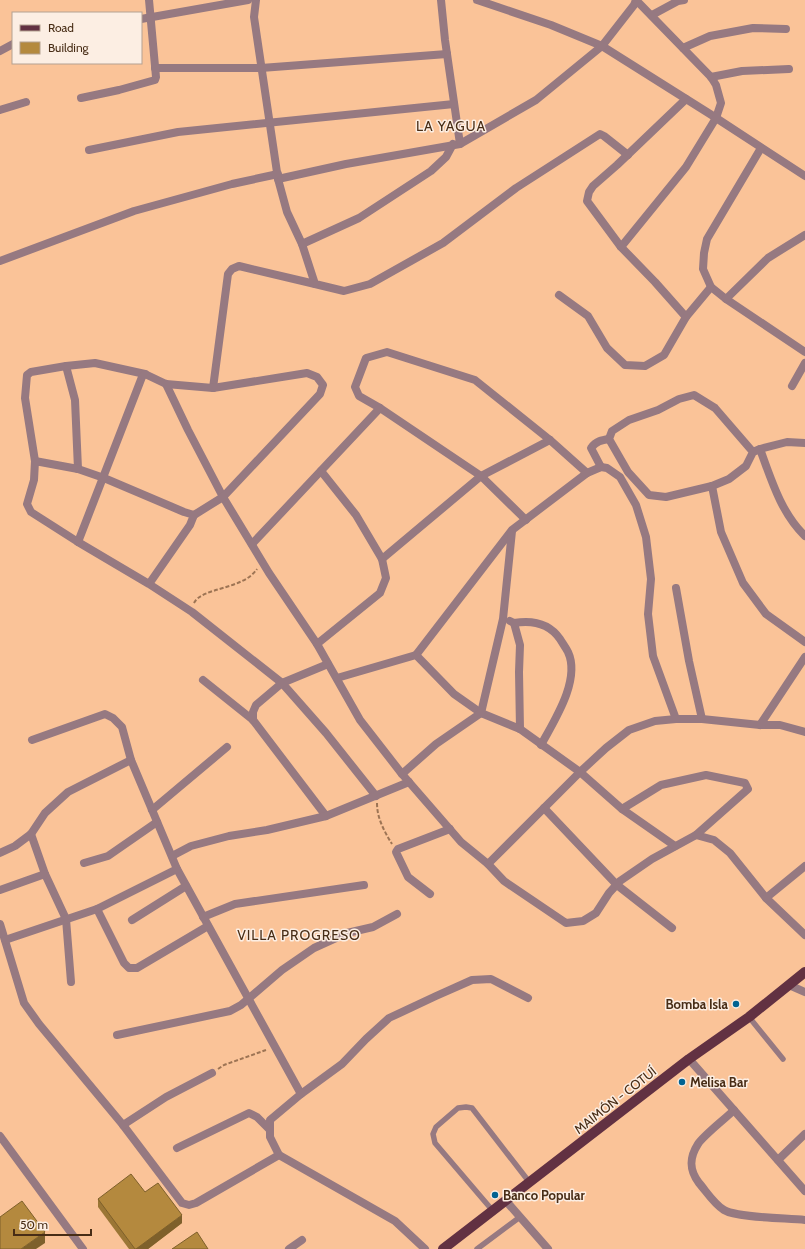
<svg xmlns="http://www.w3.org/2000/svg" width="805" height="1249" viewBox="0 0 805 1249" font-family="Cabin,sans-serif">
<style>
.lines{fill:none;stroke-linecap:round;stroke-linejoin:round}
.path{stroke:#9d7454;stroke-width:2;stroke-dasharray:4 2;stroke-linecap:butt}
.lane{stroke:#967981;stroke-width:5.5}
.street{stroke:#967981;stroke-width:8}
.primary{stroke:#623142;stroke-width:10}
.wall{fill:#9b7635}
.shaded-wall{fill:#7e602b}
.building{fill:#b4893e;stroke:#7e602b}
.poi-dot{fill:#016392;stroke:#fceee3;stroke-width:1.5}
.labels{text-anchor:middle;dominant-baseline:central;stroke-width:3;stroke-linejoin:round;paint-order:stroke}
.poi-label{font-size:13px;font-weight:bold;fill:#482d16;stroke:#fceee3;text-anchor:start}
.street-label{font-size:13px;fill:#482d16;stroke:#fceee3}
.neighbourhood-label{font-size:14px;letter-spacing:1px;fill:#482d16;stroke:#fceee3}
</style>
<rect width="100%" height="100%" fill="#fac398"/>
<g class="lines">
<g class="path">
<path d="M194,603C202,587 243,590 257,569"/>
<path d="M377,803C377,818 384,831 392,844"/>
<polyline points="218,1069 224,1065 266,1050"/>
</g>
<g class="lane">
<polyline points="749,1017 783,1059"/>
<polyline points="493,1211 435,1143 433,1134 436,1127 458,1108 466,1107 472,1108 530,1183"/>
<polyline points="477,1249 520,1217"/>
</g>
<g class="street">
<polyline points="256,0 254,17 278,179 287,212 302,244 315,284 344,291 370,284 443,243 516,188 600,134 604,136 628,155"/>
<polyline points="441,0 445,40 460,144"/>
<polyline points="477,0 551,25 602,46 710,114 805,176"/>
<polyline points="652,15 678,1 684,0"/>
<polyline points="141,19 248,0"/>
<polyline points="683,48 710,36 753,28 786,29"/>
<polyline points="0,51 13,44"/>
<polyline points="155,68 261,68 447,54"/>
<polyline points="711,77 742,71 789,69"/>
<polyline points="81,98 119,90 155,80 156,77 149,0"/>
<polyline points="686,99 617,165 593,186 589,192 587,201 621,247 655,282 686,317"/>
<polyline points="0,110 26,102"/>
<polyline points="761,148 707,239 704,253 703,269 711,287 726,299 805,352"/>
<polyline points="89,150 178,132 454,104"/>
<polyline points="278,179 346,164 460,144 536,100 602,46 634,5 636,0"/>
<polyline points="302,244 359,218 431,171 446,157 453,144"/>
<polyline points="621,247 686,167 716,118 721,103 716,85 711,77 636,0"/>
<polyline points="0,261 134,211 232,184 278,174"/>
<polyline points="559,295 588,316 607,348 625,365 645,366 664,355 686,317 711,287"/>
<polyline points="726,299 768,258 805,235"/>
<polyline points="66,366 75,400 78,469"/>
<polyline points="166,384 188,430 223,497 269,573 317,644 360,720 402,774 461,842 488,864 504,881 566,923 583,921 596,913 609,893 620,881 652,859 696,835 714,840 730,853 766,898 805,935"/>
<polyline points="792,386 805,363"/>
<polyline points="213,388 228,274 232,269 239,266 315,284"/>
<path d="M760,449C771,479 781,513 805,536"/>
<polyline points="753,452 715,408 694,395 679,399 658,410 629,420 612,431 609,439 628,472 649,495 666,497 712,486 729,479 746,466 753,452 760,449 787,442 805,443"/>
<polyline points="35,461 25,398 27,375 31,372 66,366 95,363 145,374"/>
<path d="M601,467L591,448C596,441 602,440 609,439"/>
<polyline points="712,486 721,532 743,583 766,614 805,642"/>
<polyline points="526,520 481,476 380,408 359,396 355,387 366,358 387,352 475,380 550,440 587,473"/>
<polyline points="78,542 142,377 145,374 166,384 213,388 307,373 317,377 323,385 320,394 223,497 194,515"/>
<polyline points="252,544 380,408"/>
<polyline points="382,559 481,476 550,440"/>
<polyline points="149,584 190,525 194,515 184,512 104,478 78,469 35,461 34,480 27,504 31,512 78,542 149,584 192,612 282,683 326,733 376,796"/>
<polyline points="676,588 689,661 702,719"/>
<polyline points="510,621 514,623 520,645 519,672 520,729"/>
<path d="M514,623C532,620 549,623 560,639C563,644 566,648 568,652C581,680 554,721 541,745"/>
<polyline points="317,644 380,593 386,578 382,559 356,515 321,471"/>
<polyline points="416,655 512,530 587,473 601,467 607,468 620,477 636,505 646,537 651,579 648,614 653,656 676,719"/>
<polyline points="337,678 416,655 454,694 481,713 520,729 580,772 622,809 675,846"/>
<polyline points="203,680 253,720 326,816"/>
<polyline points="253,720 253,712 256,705 282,683 328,664"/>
<polyline points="760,725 805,657"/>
<polyline points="32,740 105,714 113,718 122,727 131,760 177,869 301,1094"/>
<polyline points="402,774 436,744 481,713 503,619 512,531"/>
<polyline points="544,808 617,885 672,928"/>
<polyline points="622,809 661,785 706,775 745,783 748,789 696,835"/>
<polyline points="152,810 227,747"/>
<polyline points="31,834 45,874 66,919 71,982"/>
<polyline points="0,853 15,846 31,834 45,813 68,792 131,760"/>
<polyline points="172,856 191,846 229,836 267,830 326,816 409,782"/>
<polyline points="84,863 108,856 157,822"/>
<polyline points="488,864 580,772 606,748 629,730 655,721 676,719 702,719 760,725 780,725 805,732"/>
<polyline points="0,890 45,874"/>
<polyline points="430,894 408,877 396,852 398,849 450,829"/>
<polyline points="766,898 805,866"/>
<polyline points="97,909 124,963 129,968 137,968 208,926"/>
<polyline points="203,917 235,904 364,885"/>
<polyline points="132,920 186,886"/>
<polyline points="0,924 24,1003 39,1024 123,1125 182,1203 189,1205 196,1203 279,1155 395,1221 425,1249"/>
<polyline points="5,940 97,909 177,869"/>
<polyline points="789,985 805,992"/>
<polyline points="117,1035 230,1011 241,1005 282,970 314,948 347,933 373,927 397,914"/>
<polyline points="689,1059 805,1191"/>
<path d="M734,1110C725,1119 704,1135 698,1144C689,1158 689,1170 699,1183C706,1191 714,1204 724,1210C737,1218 787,1218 805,1220"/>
<polyline points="123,1125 166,1097 212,1073"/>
<polyline points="0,1136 83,1249"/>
<polyline points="177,1148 249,1113 257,1117 269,1129"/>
<polyline points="279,1155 270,1137 270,1120 301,1094 342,1064 366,1039 389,1018 436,996 472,980 491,979 528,998"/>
<polyline points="778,1160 805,1134"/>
<polyline points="506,1201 548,1249"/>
<polyline points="289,1249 302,1240"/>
</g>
<polyline class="primary" points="443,1249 689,1059 749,1017 805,972"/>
</g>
<polygon class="wall" points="98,1199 182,1223 148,1249 129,1249 98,1207"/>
<g class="shaded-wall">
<polygon points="182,1215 182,1223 148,1249 136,1249"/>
<polygon points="45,1232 45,1243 36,1249 21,1249"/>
</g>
<g class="building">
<polygon points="131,1174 145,1192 158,1183 182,1215 136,1249 135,1249 98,1199"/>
<polygon points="22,1201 45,1232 21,1249 0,1249 0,1217"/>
<polygon points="197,1232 208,1249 172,1249"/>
</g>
<g class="poi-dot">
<circle cx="736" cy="1004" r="4"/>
<circle cx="682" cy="1082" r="4"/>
<circle cx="495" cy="1195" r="4"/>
</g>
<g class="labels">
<g class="poi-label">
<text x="728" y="1004" text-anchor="end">Bomba Isla</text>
<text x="690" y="1082">Melisa Bar</text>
<text x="503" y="1195">Banco Popular</text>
</g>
<g class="street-label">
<text transform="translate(615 1100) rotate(-38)">MAIMÓN - COTUÍ</text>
</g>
<g class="neighbourhood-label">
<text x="451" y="126">LA YAGUA</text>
<text x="299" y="935">VILLA PROGRESO</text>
</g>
</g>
<rect x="12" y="12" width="130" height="52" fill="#fceee3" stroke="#b4a191"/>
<rect x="20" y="25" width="20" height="6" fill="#623142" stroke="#b4a191"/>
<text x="48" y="32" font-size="12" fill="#482d16">Road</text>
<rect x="20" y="42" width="20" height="12" fill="#b4893e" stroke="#b4a191"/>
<text x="48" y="52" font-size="12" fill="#482d16">Building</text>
<path d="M14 1229v6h77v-6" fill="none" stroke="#482d16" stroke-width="2"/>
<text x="20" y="1229" font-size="12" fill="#482d16" stroke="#fceee3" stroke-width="3" paint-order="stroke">50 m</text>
</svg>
